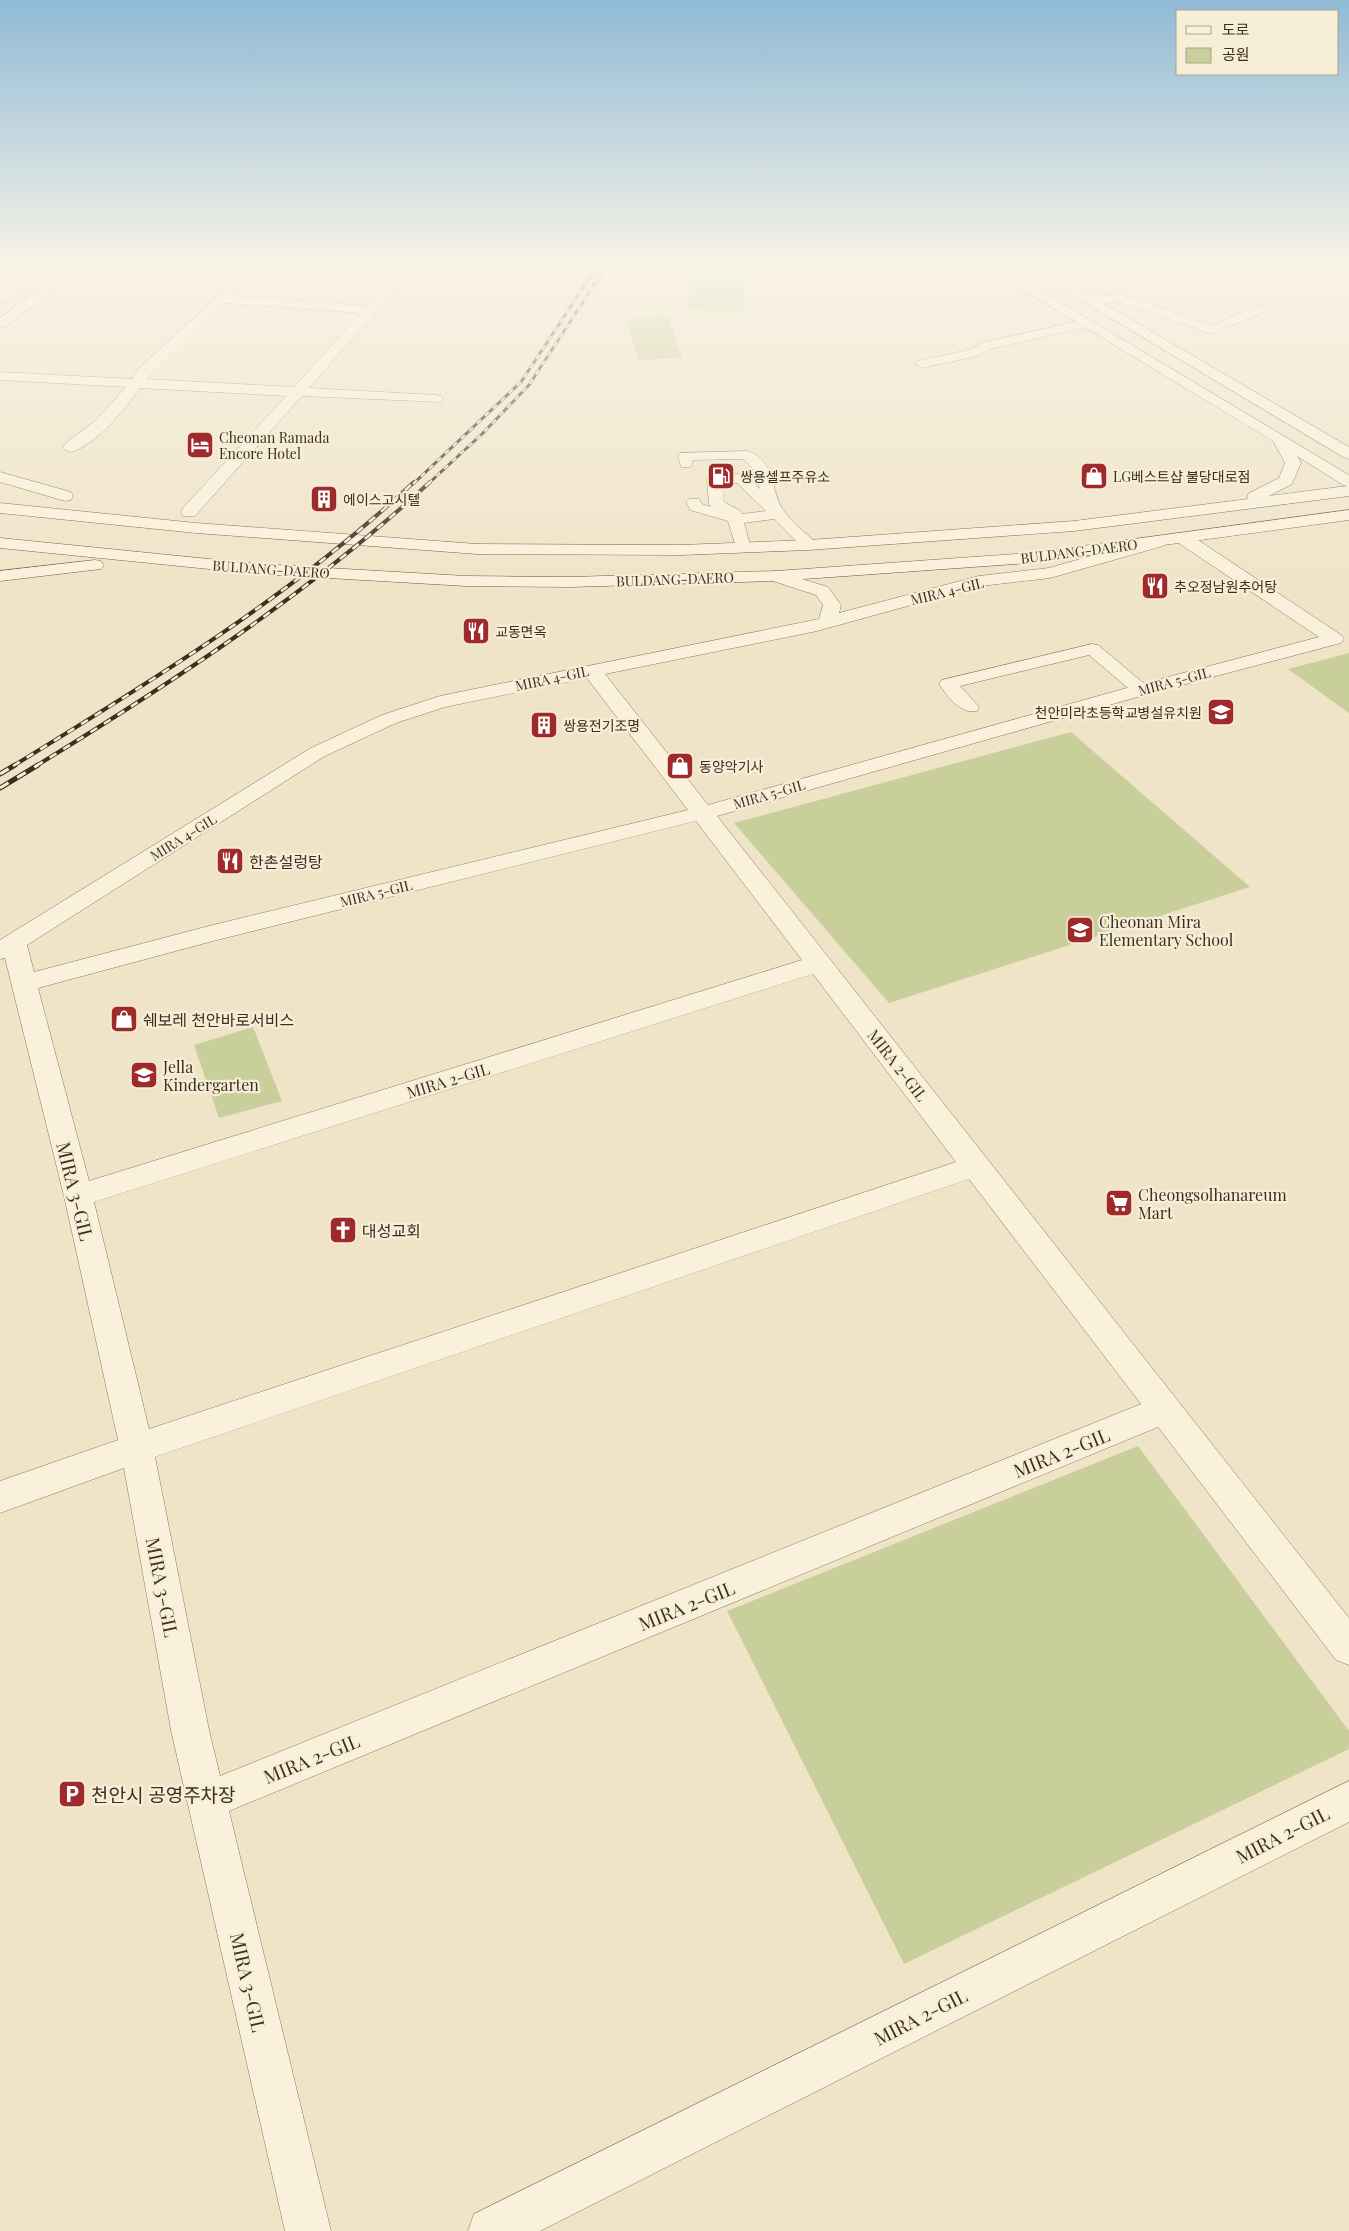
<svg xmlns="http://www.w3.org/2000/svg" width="1349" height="2231" viewBox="0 0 1349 2231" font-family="'Playfair Display','Noto Sans KR',serif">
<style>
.green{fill:#c9cf9b}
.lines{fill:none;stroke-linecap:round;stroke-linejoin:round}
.lane-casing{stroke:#8d765c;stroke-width:1}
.street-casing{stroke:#8d765c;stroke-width:1}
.secondary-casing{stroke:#6f573f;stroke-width:1}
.lane{fill:#faf1dc;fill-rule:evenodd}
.street{fill:#faf1dc;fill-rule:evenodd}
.secondary{fill:#faf1dc;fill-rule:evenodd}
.rail-far2-casing{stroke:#3d2e20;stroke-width:3}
.rail-far1-casing{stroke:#3d2e20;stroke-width:4}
.rail-casing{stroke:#3d2e20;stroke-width:5}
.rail-far2{stroke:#f7eed8;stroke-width:2;stroke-dasharray:5.5;stroke-linecap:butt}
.rail-far1{stroke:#f7eed8;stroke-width:2.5;stroke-dasharray:8;stroke-linecap:butt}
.rail{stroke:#f7eed8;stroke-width:3;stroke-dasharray:10;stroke-linecap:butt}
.labels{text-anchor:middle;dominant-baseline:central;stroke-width:4.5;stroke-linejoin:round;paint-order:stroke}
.far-poi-label{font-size:14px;fill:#3d2e20;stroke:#f7eed8;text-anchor:start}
.far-street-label{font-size:14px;fill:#3d2e20;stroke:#f7eed8}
.poi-label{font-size:16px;fill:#3d2e20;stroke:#f7eed8;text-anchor:start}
.street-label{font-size:16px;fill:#3d2e20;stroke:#f7eed8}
.near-street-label{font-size:19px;fill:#3d2e20;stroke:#f7eed8}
.near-poi-label{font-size:19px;fill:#3d2e20;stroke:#f7eed8;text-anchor:start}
</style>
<rect width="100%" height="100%" fill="#f0e4c8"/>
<g class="green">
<polygon points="691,274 745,275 743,311 686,310"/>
<polygon points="668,317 682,358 638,360 626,319"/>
<polygon points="1349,653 1349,713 1288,669"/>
<polygon points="1071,732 1250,887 889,1003 734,823"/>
<polygon points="253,1027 282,1101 219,1118 194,1045"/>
<polygon points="1138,1446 1349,1731 1349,1749 904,1964 727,1611"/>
</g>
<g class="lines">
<g class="lane-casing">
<g id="lane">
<polygon points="1116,294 1141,300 1211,326 1256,306 1264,306 1266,309 1264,312 1211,334 1133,306 1116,302 1091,306 1085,302 1091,298"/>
<polygon points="1086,319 1090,320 1092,323 1090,326 991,349 977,356 922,368 915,364 917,361 968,350 982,343"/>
<path d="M747,451C776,458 770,493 784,511C792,523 805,532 815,542L817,545L815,548H803L774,519L744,523L751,548L749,551H737L728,521L690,510L686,502L689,499H699L702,504L711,507L709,504L707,479L709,476L741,474L746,475L760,489L754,470L743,459L693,460L691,467H681L678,456L680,453ZM722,483H737L766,511L742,514L739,510L724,502Z"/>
<path d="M1092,644L1098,645L1147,686L1150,690L1147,694L1141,695L1135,694L1089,655L960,686L979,707L977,711C961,715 947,696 939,684L942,680Z"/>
</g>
</g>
<g class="street-casing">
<g id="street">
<path d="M252,265H266L232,296L368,306L405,265H418L309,388L436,395L441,396L443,399L441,402L302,396L195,516H183L181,512L183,508L286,396L140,388C126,408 95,446 71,452L65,450L63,447L65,444L96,420L126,387L0,380V372L132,379L138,369ZM224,303L361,313L294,387L146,379Z"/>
<path d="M1183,533L1189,534L1341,635L1344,639L1341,643L1148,694L717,816L1349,1618V1665L1336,1660L1158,1427L229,1811L331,2231H285L171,1730L124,1468L0,1513V1481L118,1440L64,1196L5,958L0,959V940L311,748L382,715L440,696L819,619L823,605L816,595L770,580L767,576L770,572L776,571L828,587L841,605L839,613L979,576L1049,568L1157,537L1163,538L1166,542L1163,546L1050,578L980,586L817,631L605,674L708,805L1134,686L1319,637L1177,542L1174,538L1177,534ZM587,678L688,810L213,925L34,972L27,945L325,756L396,723L445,707ZM696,821L802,960L89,1181L38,988L213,941ZM813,974L956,1162L149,1429L94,1202ZM969,1179L1141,1404L220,1776L209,1730L155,1457Z"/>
<polygon points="1349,1781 1349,1822 540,2231 468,2231 474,2214"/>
</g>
</g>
<g class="secondary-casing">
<g id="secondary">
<polygon points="40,265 55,265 5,302 0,303 0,293"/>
<polygon points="71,265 86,265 5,327 0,328 0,318"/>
<path d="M982,265H998L1349,475V496L1074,531L809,550L681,555L477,554L196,533L0,513V503L196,523L477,544L681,545L809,540L1074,521L1248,499L1247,497L1249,493L1279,478L1285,463L1273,441ZM1297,456L1343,485L1347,486L1269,496L1292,484L1301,463Z"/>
<polygon points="1022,265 1038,265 1349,447 1349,459 1343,457"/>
<polygon points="0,472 71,492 73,496 71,500 65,501 0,482"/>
<polygon points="1349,510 1349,520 1030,563 776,581 570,587 466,586 259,574 0,548 0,538 259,564 466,576 570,577 776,571 1030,553"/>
<polygon points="95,560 101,561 104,565 101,569 0,581 0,571"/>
</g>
</g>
<use href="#lane" class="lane"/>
<use href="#street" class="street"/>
<use href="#secondary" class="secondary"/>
<g class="rail-far2-casing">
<g id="rail-far2">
<polyline points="413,484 521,382 598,265"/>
<polyline points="428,484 482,434 529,385 607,265"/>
</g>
</g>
<g class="rail-far1-casing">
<g id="rail-far1">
<path d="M13,766C152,681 294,594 414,482"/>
<path d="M36,766C173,682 311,592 430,482"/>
</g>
</g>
<g class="rail-casing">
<g id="rail">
<polyline points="0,774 15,765"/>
<polyline points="0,788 38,765"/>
</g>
</g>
<use href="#rail-far2" class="rail-far2"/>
<use href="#rail-far1" class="rail-far1"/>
<use href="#rail" class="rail"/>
</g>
<linearGradient id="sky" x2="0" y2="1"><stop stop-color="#8fbad6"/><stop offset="0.46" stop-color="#f8f3e6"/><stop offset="1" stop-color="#f8f3e6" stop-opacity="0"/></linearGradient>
<rect width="1349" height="578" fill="url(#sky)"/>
<defs>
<g id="hotel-square" transform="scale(1.4375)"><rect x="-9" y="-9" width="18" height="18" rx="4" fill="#9e2a2b" stroke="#f7eed8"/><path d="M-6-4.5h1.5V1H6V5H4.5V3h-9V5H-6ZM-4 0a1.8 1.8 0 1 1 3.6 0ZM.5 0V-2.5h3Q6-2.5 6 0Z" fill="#fff"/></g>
<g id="fuel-square" transform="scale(1.4375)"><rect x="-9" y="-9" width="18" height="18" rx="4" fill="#9e2a2b" stroke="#f7eed8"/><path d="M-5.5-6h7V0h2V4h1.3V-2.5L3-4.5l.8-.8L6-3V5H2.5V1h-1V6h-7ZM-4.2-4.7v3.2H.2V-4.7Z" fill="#fff"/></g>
<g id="shop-square" transform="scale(1.4375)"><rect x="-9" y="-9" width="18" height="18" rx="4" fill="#9e2a2b" stroke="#f7eed8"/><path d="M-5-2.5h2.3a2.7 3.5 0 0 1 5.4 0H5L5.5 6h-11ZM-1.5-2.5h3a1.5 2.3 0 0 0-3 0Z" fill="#fff"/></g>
<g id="building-square" transform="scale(1.4375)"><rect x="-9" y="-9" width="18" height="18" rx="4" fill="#9e2a2b" stroke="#f7eed8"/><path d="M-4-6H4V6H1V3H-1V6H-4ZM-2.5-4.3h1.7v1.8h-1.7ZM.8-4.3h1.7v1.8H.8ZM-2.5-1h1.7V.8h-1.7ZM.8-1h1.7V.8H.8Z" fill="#fff"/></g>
<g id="restaurant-square" transform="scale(1.4375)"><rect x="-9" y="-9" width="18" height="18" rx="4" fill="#9e2a2b" stroke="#f7eed8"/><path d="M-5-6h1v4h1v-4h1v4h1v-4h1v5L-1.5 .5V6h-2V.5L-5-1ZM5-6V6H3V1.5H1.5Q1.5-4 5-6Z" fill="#fff"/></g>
<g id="school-square" transform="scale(1.4375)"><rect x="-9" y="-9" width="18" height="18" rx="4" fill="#9e2a2b" stroke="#f7eed8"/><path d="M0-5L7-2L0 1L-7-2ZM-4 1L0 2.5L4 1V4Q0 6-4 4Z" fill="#fff"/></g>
<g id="supermarket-square" transform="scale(1.4375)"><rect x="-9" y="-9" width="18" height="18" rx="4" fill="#9e2a2b" stroke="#f7eed8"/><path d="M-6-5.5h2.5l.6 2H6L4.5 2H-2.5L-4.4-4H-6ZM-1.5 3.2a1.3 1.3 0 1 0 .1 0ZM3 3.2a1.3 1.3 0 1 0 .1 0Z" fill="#fff"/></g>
<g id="church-square" transform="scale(1.4375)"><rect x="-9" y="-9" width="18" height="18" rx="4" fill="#9e2a2b" stroke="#f7eed8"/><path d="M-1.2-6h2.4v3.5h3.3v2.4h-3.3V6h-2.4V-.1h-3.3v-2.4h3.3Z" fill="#fff"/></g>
<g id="parking-square" transform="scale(1.4375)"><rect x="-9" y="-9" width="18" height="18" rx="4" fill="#9e2a2b" stroke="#f7eed8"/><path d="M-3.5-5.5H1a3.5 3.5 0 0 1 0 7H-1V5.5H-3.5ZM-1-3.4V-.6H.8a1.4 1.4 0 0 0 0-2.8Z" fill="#fff"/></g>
</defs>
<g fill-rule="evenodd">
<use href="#hotel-square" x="200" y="445"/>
<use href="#fuel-square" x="721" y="476"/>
<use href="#shop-square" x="1094" y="476"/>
<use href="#building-square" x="324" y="499"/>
<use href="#restaurant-square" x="1155" y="586"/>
<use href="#restaurant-square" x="476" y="631"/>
<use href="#school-square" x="1221" y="712"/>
<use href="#building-square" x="544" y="725"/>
<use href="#shop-square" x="680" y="766"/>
<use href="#restaurant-square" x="230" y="861"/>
<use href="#school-square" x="1080" y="930"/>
<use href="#shop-square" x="124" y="1019"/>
<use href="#school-square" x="144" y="1075"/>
<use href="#supermarket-square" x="1119" y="1203"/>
<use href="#church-square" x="343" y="1230"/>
<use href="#parking-square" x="72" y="1794"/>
</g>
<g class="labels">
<g class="far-poi-label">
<text x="219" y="437">Cheonan Ramada<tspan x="219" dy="16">Encore Hotel</tspan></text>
<text x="740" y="476">쌍용셀프주유소</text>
<text x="1113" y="476">LG베스트샵 불당대로점</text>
<text x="343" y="499">에이스고시텔</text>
<text x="1174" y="586">추오정남원추어탕</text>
<text x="495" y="631">교동면옥</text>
<text x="1202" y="712" text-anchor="end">천안미라초등학교병설유치원</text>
<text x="563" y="725">쌍용전기조명</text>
<text x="699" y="766">동양악기사</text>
</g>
<g class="far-street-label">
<text transform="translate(1079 551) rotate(-7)">BULDANG-DAERO</text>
<text transform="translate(271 569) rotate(4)">BULDANG-DAERO</text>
<text transform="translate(675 579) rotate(-2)">BULDANG-DAERO</text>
<text transform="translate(947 591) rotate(-14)">MIRA 4-GIL</text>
<text transform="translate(552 678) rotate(-12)">MIRA 4-GIL</text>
<text transform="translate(1174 681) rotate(-15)">MIRA 5-GIL</text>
<text transform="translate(769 794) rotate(-16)">MIRA 5-GIL</text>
<text transform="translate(183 837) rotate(-32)">MIRA 4-GIL</text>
<text transform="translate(376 893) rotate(-14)">MIRA 5-GIL</text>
</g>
<g class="poi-label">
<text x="249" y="861">한촌설렁탕</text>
<text x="1099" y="921">Cheonan Mira<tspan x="1099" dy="18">Elementary School</tspan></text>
<text x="143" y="1019">쉐보레 천안바로서비스</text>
<text x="163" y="1066">Jella<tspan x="163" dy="18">Kindergarten</tspan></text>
<text x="1138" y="1194">Cheongsolhanareum<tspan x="1138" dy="18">Mart</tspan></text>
<text x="362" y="1230">대성교회</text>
</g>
<g class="street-label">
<text transform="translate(898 1065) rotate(52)">MIRA 2-GIL</text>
<text transform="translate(448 1080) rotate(-17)">MIRA 2-GIL</text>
</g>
<g class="near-street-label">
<text transform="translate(76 1191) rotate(76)">MIRA 3-GIL</text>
<text transform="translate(1061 1452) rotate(-22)">MIRA 2-GIL</text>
<text transform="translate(163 1587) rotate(79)">MIRA 3-GIL</text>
<text transform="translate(686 1605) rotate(-22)">MIRA 2-GIL</text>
<text transform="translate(311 1758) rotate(-22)">MIRA 2-GIL</text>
<text transform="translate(1282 1834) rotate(-27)">MIRA 2-GIL</text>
<text transform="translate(249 1982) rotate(77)">MIRA 3-GIL</text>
<text transform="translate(920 2016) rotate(-27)">MIRA 2-GIL</text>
</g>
<g class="near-poi-label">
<text x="91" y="1794">천안시 공영주차장</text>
</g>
</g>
<rect x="1176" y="10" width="162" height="65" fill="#f7eed8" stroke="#ada18e"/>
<rect x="1186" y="26" width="25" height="8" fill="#faf1dc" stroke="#ada18e"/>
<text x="1222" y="35" font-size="15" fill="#3d2e20">도로</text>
<rect x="1186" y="48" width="25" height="15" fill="#c9cf9b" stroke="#ada18e"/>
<text x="1222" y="60" font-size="15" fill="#3d2e20">공원</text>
</svg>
